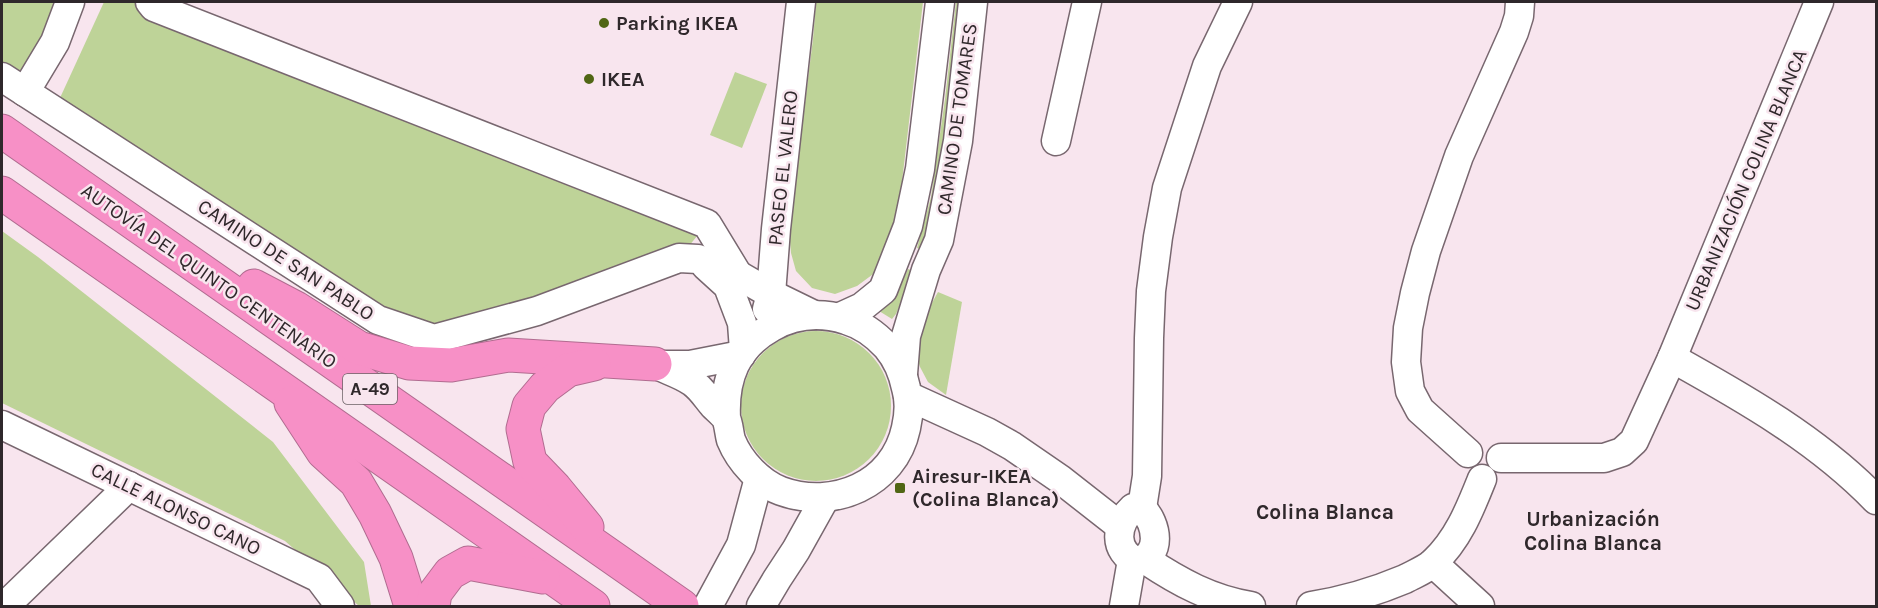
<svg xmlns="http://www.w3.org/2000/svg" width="1878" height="608" viewBox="0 0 1878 608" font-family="Karla,sans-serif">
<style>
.green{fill:#bed398}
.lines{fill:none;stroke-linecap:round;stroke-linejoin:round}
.minor-casing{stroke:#78676f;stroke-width:31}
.highway-casing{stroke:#b16c90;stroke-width:35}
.minor{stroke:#fff;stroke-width:28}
.highway{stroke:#f790c6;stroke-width:33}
.poi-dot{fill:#506614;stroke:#f8e5ee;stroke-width:2}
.labels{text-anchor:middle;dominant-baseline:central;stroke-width:5;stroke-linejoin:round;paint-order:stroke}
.shield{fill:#f8e5ee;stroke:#6b6166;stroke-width:1.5}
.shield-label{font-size:18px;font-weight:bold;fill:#2f282b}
.poi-label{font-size:20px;font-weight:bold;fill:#2f282b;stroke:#f8e5ee;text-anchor:start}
.street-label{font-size:20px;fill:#2f282b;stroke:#f8e5ee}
.neighbourhood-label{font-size:21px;font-weight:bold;fill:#2f282b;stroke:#f8e5ee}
</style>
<rect width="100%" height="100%" fill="#f8e5ee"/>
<g class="green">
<polygon points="2,2 70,2 25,92 2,77"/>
<polygon points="104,2 134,2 707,224 679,258 434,339 54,111"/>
<polygon points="816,2 923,2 896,233 876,272 857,286 835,294 812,288 796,271 791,253 789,230 813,39"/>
<polygon points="956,2 964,2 954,96 923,250 917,248 931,197 945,99"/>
<polygon points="735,72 767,84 742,148 710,135"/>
<polygon points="2,231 38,257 273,442 364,562 371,606 359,606 285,541 2,403"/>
<polygon points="908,269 914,271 896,314 892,319 879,311 896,295"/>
<polygon points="938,292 962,302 946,395 928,382 920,367 913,345 918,328"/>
<circle cx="816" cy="406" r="75"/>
</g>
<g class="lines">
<g class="minor-casing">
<g id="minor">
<polyline points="150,2 154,7 707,224 738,275"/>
<polyline points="2,77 378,320 434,339 537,311 679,258 698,259 738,275 771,294 814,315"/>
<polyline points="25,92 55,42 70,2"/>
<polyline points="1056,141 1087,2"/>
<polyline points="706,266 728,286 742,323 744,350"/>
<polyline points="767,309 771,294 776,229 801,2"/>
<polyline points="840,317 862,307 883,290 908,226 920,169 940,2"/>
<path d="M1672,358C1744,398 1818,440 1876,500"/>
<path d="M655,364C666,370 681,374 692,382C700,387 707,398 713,405C717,409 723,414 726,418C729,425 729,433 731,440C740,462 760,483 781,491C833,510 894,485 906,428C909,415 910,401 906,388C903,373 897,359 887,347C876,335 863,325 846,320C821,312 795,314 772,327C736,347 724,378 726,418"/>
<polyline points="663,365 690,365 741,355"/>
<polyline points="903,374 906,336 926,270 939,240 958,141 973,2"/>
<polyline points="908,396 987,432 1012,446 1060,479 1120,526"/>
<polyline points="2,425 319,578 340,606"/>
<polyline points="1468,453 1420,410 1410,391 1406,362 1408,328 1415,293 1426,251 1459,156 1514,32 1519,16 1520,2"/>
<polyline points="1501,458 1604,458 1622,452 1634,441 1672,358 1819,2"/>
<path d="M1133,508H1142C1157,524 1163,555 1137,562C1113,551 1115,525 1133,508Z"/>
<polyline points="1142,508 1147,476 1149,338 1151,291 1158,237 1167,188 1207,66 1238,2"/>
<path d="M1146,560C1179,582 1212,600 1251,606"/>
<polyline points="1433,563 1480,606"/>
<polyline points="5,606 129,486"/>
<polyline points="708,606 741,545 759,478"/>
<polyline points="761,606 777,579 796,550 825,498"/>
<polyline points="1124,606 1132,560"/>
<path d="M1311,606C1344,601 1374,592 1405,579C1414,574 1425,570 1433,563C1458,540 1470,509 1482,479"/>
</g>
</g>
<g class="highway-casing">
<g id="highway">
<polyline points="2,131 682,606"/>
<polyline points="2,193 593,606"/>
<polyline points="254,286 296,308 359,348 409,363 451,365 508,355 655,364"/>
<polyline points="291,403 323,452 356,482 375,514 396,558 411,606"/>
<polyline points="587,527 555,488 530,462 523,429 529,406 545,387 568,370 594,364"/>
<polyline points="433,606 435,593 450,573 468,563 543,577"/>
</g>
</g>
<use href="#minor" class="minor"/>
<use href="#highway" class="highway"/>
</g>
<g class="poi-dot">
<circle cx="604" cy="23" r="6"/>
<circle cx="589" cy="79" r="6"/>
<rect x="894" y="482" width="12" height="12" rx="3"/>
</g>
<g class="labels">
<rect class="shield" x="343" y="374" width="54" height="30" rx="4.5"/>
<g class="shield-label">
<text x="370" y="389">A-49</text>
</g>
<g class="poi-label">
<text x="616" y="23">Parking IKEA</text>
<text x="601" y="79">IKEA</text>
<text x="912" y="476">Airesur-IKEA<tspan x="912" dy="23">(Colina Blanca)</tspan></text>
</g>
<g class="street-label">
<text transform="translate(957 119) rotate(-82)">CAMINO DE TOMARES</text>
<text transform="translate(783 168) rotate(-84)">PASEO EL VALERO</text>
<text transform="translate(1746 180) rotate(-67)">URBANIZACIÓN COLINA BLANCA</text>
<text transform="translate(286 260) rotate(33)">CAMINO DE SAN PABLO</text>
<text transform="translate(209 276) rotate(35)">AUTOVÍA DEL QUINTO CENTENARIO</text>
<text transform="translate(176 509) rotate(26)">CALLE ALONSO CANO</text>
</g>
<g class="neighbourhood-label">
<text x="1325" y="512">Colina Blanca</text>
<text x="1593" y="519">Urbanización<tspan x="1593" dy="24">Colina Blanca</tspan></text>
</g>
</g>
<rect width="1878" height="608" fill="none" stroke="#2f282b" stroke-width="6"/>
</svg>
